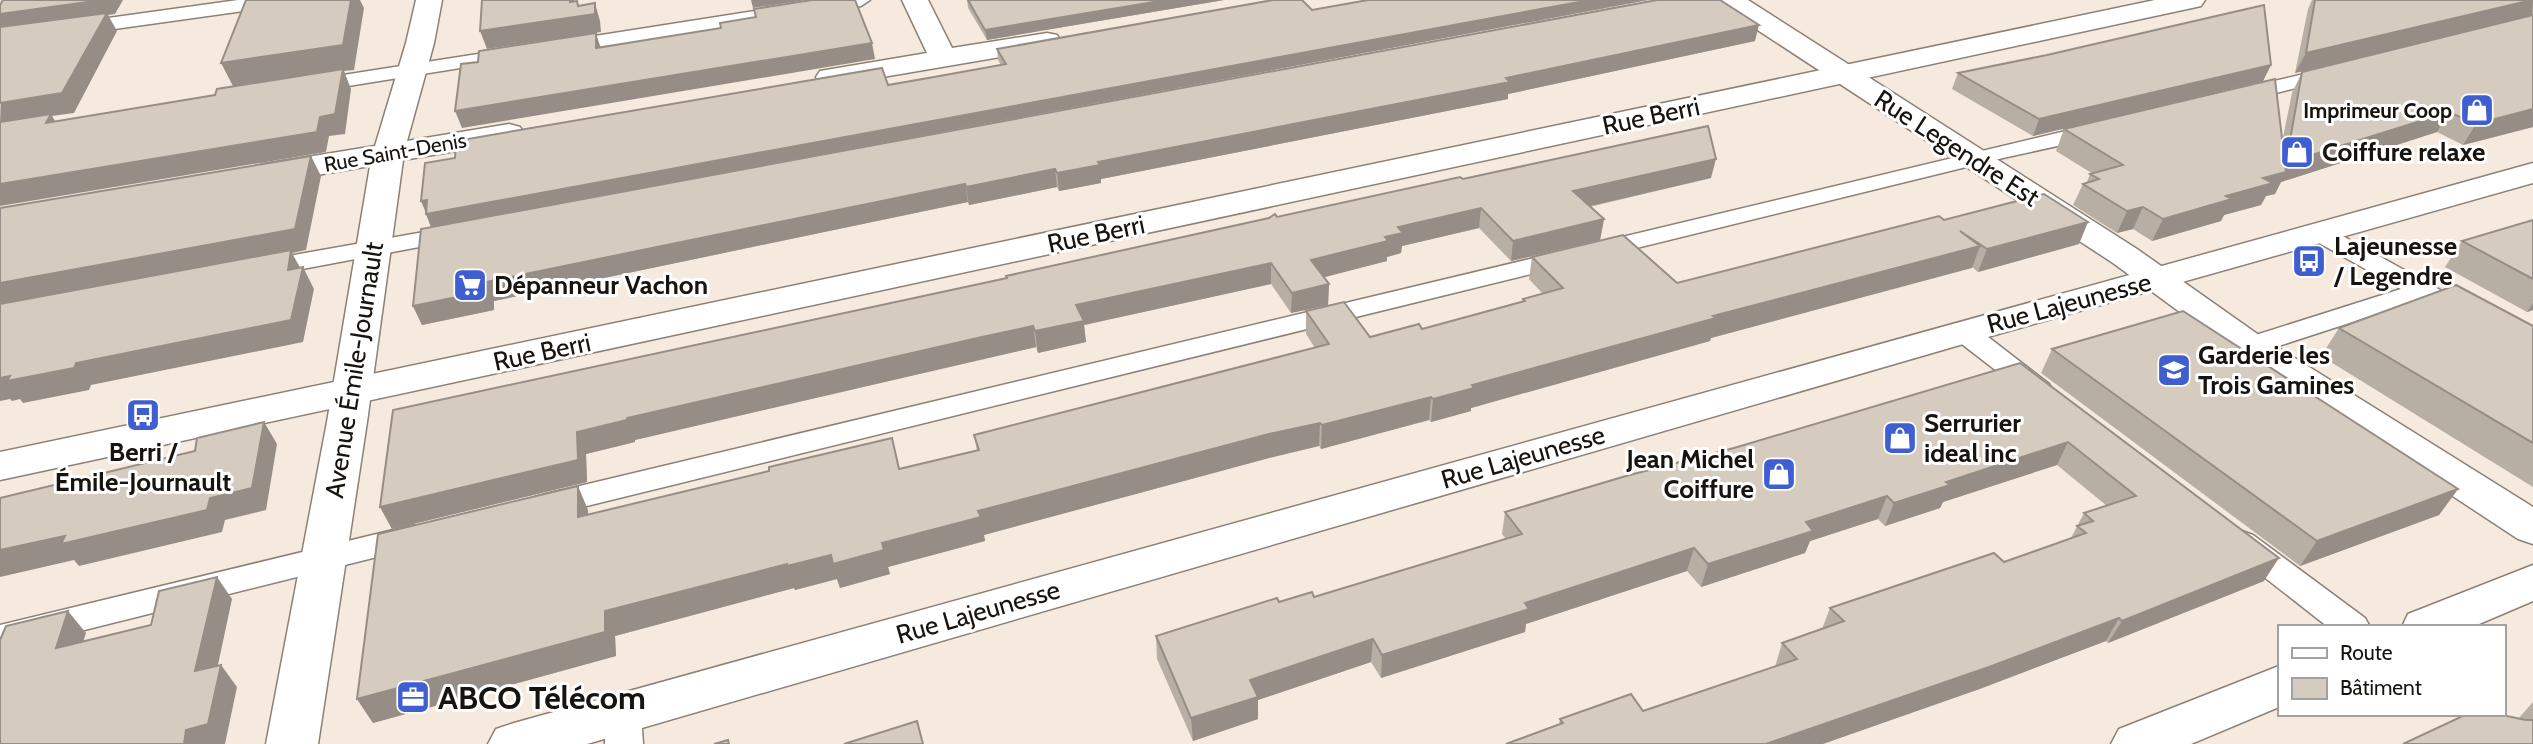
<svg xmlns="http://www.w3.org/2000/svg" width="2533" height="744" viewBox="0 0 2533 744" font-family="Cabin,sans-serif">
<style>
.lines{fill:none;stroke-linecap:round;stroke-linejoin:round}
.service-casing{stroke:#8c8176;stroke-width:3}
.minor-casing{stroke:#8c8176;stroke-width:3}
.secondary-casing{stroke:#8c8176;stroke-width:3}
.service{fill:#fff;fill-rule:evenodd}
.minor{fill:#fff;fill-rule:evenodd}
.secondary{fill:#fff;fill-rule:evenodd}
.wall{fill:#b8afa4}
.shaded-wall{fill:#968e86}
.building{fill:#d6cbbf;stroke:#968e86;stroke-width:2}
.labels{text-anchor:middle;dominant-baseline:central;stroke-width:6;stroke-linejoin:round;paint-order:stroke}
.far-poi-label{font-size:21px;font-weight:bold;fill:#17130e;stroke:#fff;text-anchor:end}
.far-street-label{font-size:21px;fill:#17130e;stroke:#fff}
.street-label{font-size:26px;fill:#17130e;stroke:#fff}
.poi-label{font-size:26px;font-weight:bold;fill:#17130e;stroke:#fff;text-anchor:start}
.near-poi-label{font-size:32px;font-weight:bold;fill:#17130e;stroke:#fff;text-anchor:start}
</style>
<rect width="100%" height="100%" fill="#f6eade"/>
<g class="lines">
<g class="service-casing">
<g id="service">
<polygon points="238,0 288,0 279,6 0,45 0,33"/>
<polygon points="825,0 870,0 861,6 563,53 556,51 553,47 556,43 563,41"/>
<polygon points="516,48 523,50 526,54 523,58 311,92 304,90 301,86 304,82 311,80"/>
<polygon points="2333,67 2340,69 2343,73 2340,77 2240,102 2232,101 2229,96 2232,91"/>
<polygon points="2095,124 2103,126 2106,131 2103,136 2003,158 546,516 535,513 530,505 535,497 546,494"/>
<polygon points="458,226 467,228 470,233 467,238 260,277 251,274 247,269 251,264 260,261"/>
<polygon points="2321,227 2330,229 2471,307 2475,313 2471,319 2462,321 2420,300 2260,352 2250,354 2240,352 2236,346 2240,340 2401,289 2312,239 2309,234 2312,229"/>
<polygon points="1964,324 1974,326 2049,384 2053,390 2049,396 2039,399 2029,396 1954,338 1950,332 1954,326"/>
<polygon points="414,525 425,529 430,537 425,545 0,651 0,625"/>
<polygon points="2242,531 2253,535 2365,618 2370,627 2328,627 2231,551 2226,543 2231,535"/>
<polygon points="623,698 636,702 641,713 643,744 605,744 605,713 610,702"/>
</g>
</g>
<g class="minor-casing">
<g id="minor">
<polygon points="416,0 442,0 434,43 407,141 509,124 520,127 524,133 520,139 509,142 403,160 367,422 318,744 266,744 327,422 370,166 264,184 253,181 248,174 253,167 264,164 375,146 406,43"/>
<polygon points="902,0 928,0 952,48 1047,33 1057,35 1061,41 1057,47 1047,49 830,86 820,83 816,77 820,71 927,53"/>
<polygon points="1717,0 1748,0 2137,249 2263,338 2533,507 2533,544 2518,539 2237,354 2113,263 1721,6"/>
<polygon points="2533,565 2533,601 2472,627 2402,627 2408,614"/>
<polygon points="2279,666 2279,707 2191,744 2111,744 2119,729"/>
</g>
</g>
<g class="secondary-casing">
<g id="secondary">
<polygon points="2155,0 2205,0 2201,6 2192,8 0,480 0,452"/>
<polygon points="2533,163 2533,183 1977,340 587,744 488,744 496,729 514,723"/>
</g>
</g>
<use href="#service" class="service"/>
<use href="#minor" class="minor"/>
<use href="#secondary" class="secondary"/>
</g>
<g class="wall">
<polygon points="967,0 1224,0 987,40 968,8"/>
<polygon points="1368,0 1648,0 431,227 426,214 888,85 1001,65 998,60 997,49 1312,10"/>
<polygon points="1657,0 1755,41 1508,94 1508,99 1101,179 1101,183 1059,191 1057,187 969,205 968,202 494,301 494,310 422,325 413,306"/>
<polygon points="2312,0 2533,0 2533,127 2463,145 2437,132 2281,182 2275,194 2266,196 2261,205 2224,215 2221,221 2152,241 2133,229 2117,233 2073,205 2083,184 2087,182 2090,174 2093,174 2056,151 2064,129 2282,142 2292,93 2302,72 2407,46 2295,73 2308,9"/>
<polygon points="2047,55 2271,65 2263,81 2033,136 1952,89 1958,73"/>
<polygon points="1711,178 1589,207 1604,219 1600,240 1511,261 1479,228 1402,246 1401,253 1387,257 1387,261 1323,277 1329,284 1328,305 1291,313 1271,284 1084,325 1086,342 1038,353 1036,347 985,358 635,440 635,442 586,454 587,482 392,529 380,507 1007,278 1277,217 1463,179"/>
<polygon points="1944,220 2079,244 1978,272 1972,267 1711,338 1710,341 1471,408 1471,411 1431,422 1429,420 1321,449 1319,446 1269,458 984,535 985,541 888,567 890,574 840,588 837,579 795,590 794,588 615,636 616,656 373,723 357,699 588,510 588,515 899,469 977,451 974,435 1315,348 1306,334 1306,311 1370,337 1422,329 1522,301 1523,299 1542,293 1529,279 1532,257 1677,283"/>
<polygon points="2533,220 2533,310 2527,312 2445,267 2462,241"/>
<polygon points="2533,326 2533,487 2321,356 2339,328"/>
<polygon points="2052,349 2458,489 2439,515 2300,566 2041,373"/>
<polygon points="2020,363 2264,581 2108,643 2106,641 1977,690 1559,725 1560,719 1643,711 1775,667 1782,643 1822,629 1830,608 2004,562 2071,538 2084,513 2107,506 2057,465 1943,502 1940,508 1885,526 1878,519 1810,541 1805,553 1701,587 1687,571 1526,624 1525,632 1381,678 1371,662 1258,700 1258,719 1193,741 1157,659 1156,636 1279,602 1314,597 1506,539 1502,534 1505,512 1734,448"/>
<polygon points="2533,702 2533,744 2498,715 2518,719"/>
</g>
<g class="shaded-wall">
<polygon points="102,0 123,0 115,14 108,15 117,31 74,113 52,116 63,134 0,124 3,30 0,26 0,14"/>
<polygon points="351,0 360,0 364,8 354,70 344,71 351,89 345,134 329,136 326,152 0,206 0,184 234,88 221,63"/>
<polygon points="570,0 574,0 576,17 581,16 595,3 600,21 601,32 487,49 480,31"/>
<polygon points="751,0 807,0 753,8"/>
<polygon points="1166,0 1224,0 987,40 985,30"/>
<polygon points="1590,0 1648,0 431,227 426,214"/>
<polygon points="2533,0 2532,16 2295,73 2306,53"/>
<polygon points="1759,25 1755,41 1508,94 1508,99 1101,179 1101,183 1059,191 1057,173 1098,162 1506,78"/>
<polygon points="596,33 601,49 596,48"/>
<polygon points="872,43 875,59 462,128 455,111"/>
<polygon points="2271,65 2263,81 2033,136 2039,119"/>
<polygon points="2533,109 2533,127 2463,145 2476,124"/>
<polygon points="2449,112 2437,132 2281,182 2275,194 2266,196 2261,205 2224,215 2221,221 2152,241 2163,219 2226,196 2263,178 2286,163"/>
<polygon points="311,156 321,176 306,250 292,253 302,271 303,267 314,289 303,342 91,385 89,390 23,403 20,399 12,401 10,399 0,401 0,378 76,363 288,270 0,307 0,283"/>
<polygon points="1716,159 1711,178 1569,211 1573,191"/>
<polygon points="1055,169 1057,187 969,205 966,187"/>
<polygon points="965,184 968,202 494,301 494,310 422,325 413,306 486,282"/>
<polygon points="427,200 426,213 421,201"/>
<polygon points="2143,207 2133,229 2117,233 2127,211"/>
<polygon points="1481,208 1479,228 1402,246 1401,253 1387,257 1387,261 1310,281 1311,260 1398,227"/>
<polygon points="1604,219 1600,240 1511,261 1513,241"/>
<polygon points="2088,222 2079,244 1978,272 1987,249"/>
<polygon points="1980,246 1972,268 1711,338 1710,341 1471,408 1471,411 1431,422 1433,399 1472,385 1713,316"/>
<polygon points="1271,263 1271,284 1084,325 1086,342 1038,353 1035,331 1076,305"/>
<polygon points="1329,284 1328,305 1291,313 1292,293"/>
<polygon points="2533,303 2533,310 2527,312"/>
<polygon points="1033,326 1036,347 635,440 635,442 586,454 587,482 392,529 380,507 577,432 627,418"/>
<polygon points="1431,397 1429,420 1321,449 1322,425"/>
<polygon points="264,422 277,444 266,510 225,520 222,532 79,566 74,560 0,577 0,550 210,498"/>
<polygon points="1320,423 1319,446 1269,458 984,535 985,541 888,567 890,574 840,588 837,579 795,590 794,588 615,636 616,656 373,723 357,699 605,611 787,564 882,543 978,511 1269,434"/>
<polygon points="2068,442 2057,465 1943,502 1940,508 1885,526 1894,503 1946,482"/>
<polygon points="578,486 588,510 589,541 578,517"/>
<polygon points="2458,489 2439,515 2300,566 2317,541"/>
<polygon points="1887,496 1878,519 1810,541 1805,553 1701,587 1708,564 1806,522"/>
<polygon points="1694,548 1687,571 1526,624 1525,632 1381,678 1382,655 1525,603"/>
<polygon points="2279,558 2264,581 2108,643 2122,621"/>
<polygon points="217,577 232,599 212,693 195,671"/>
<polygon points="68,611 86,633 74,670 56,648"/>
<polygon points="2119,618 2106,641 1977,690 1823,744 1766,744"/>
<polygon points="1373,639 1371,662 1258,700 1258,719 1193,741 1191,718 1250,680"/>
<polygon points="221,665 237,687 225,744 184,744 186,730"/>
</g>
<g class="building">
<polygon points="3,0 102,0 0,14 0,5"/>
<polygon points="246,0 351,0 343,45 221,63"/>
<polygon points="482,0 570,0 570,2 577,1 578,6 595,3 595,14 480,31"/>
<polygon points="812,0 855,0 872,43 455,111 461,64 478,62 479,51 596,33 596,48 721,28 720,23 756,17 754,9"/>
<polygon points="968,0 1166,0 985,30"/>
<polygon points="1273,0 1302,0 1312,10 1368,0 1590,0 426,214 427,200 421,201 425,163 455,158 456,141 882,68 888,85 934,77 1006,64 997,49"/>
<polygon points="1657,0 1720,0 1759,25 1506,78 1510,82 1098,162 1100,165 1057,173 1055,169 966,187 965,184 486,282 486,291 413,306 421,229"/>
<polygon points="2315,0 2532,0 2306,53"/>
<polygon points="2264,5 2271,65 2039,119 1958,73 2047,55"/>
<polygon points="107,13 62,93 0,103 0,27"/>
<polygon points="2533,15 2533,109 2476,124 2449,112 2286,163 2302,72"/>
<polygon points="343,69 335,114 320,117 317,132 0,184 0,122 51,114 46,123 209,96 215,95 217,89"/>
<polygon points="2275,79 2286,172 2263,178 2273,183 2226,196 2232,199 2163,219 2143,207 2127,211 2083,184 2099,179 2090,174 2123,165 2064,129"/>
<polygon points="1708,126 1716,159 1573,191 1604,219 1513,241 1481,208 1398,227 1403,233 1385,237 1388,241 1311,260 1329,284 1292,293 1271,263 1076,305 1084,321 1035,331 1033,326 982,337 627,418 627,420 577,432 578,460 380,507 393,410 1007,278 1006,276 1269,218 1275,214 1277,217 1460,177 1463,179"/>
<polygon points="311,156 295,229 0,283 0,208"/>
<polygon points="2044,194 2088,222 1987,249 1960,231 1980,246 1713,316 1716,318 1472,385 1474,388 1433,399 1431,397 1322,425 1320,423 1269,434 978,511 981,517 882,543 884,550 833,564 831,555 787,566 787,564 605,611 605,632 357,699 378,534 578,486 578,517 769,471 769,467 892,438 899,469 979,450 974,435 1329,344 1306,311 1344,302 1370,337 1419,324 1422,329 1525,301 1523,299 1563,288 1532,257 1623,235 1677,283 1939,216 1944,220"/>
<polygon points="2533,220 2533,279 2462,241"/>
<polygon points="291,250 288,270 303,267 291,320 76,363 74,368 7,381 10,376 0,378 0,304"/>
<polygon points="2456,285 2533,326 2533,443 2339,328"/>
<polygon points="2183,311 2458,489 2317,541 2052,349"/>
<polygon points="2020,363 2279,558 2122,621 2119,618 1989,667 1766,744 1506,744 1563,723 1560,719 1631,694 1643,711 1797,659 1782,643 1844,621 1830,608 1994,553 2004,562 2086,533 2077,526 2093,521 2084,513 2136,496 2068,442 1946,482 1950,485 1894,503 1887,496 1806,522 1813,531 1708,564 1694,548 1525,603 1529,609 1382,655 1373,639 1250,680 1258,697 1191,718 1156,636 1277,598 1279,602 1312,592 1314,597 1522,534 1505,512 1626,476 1734,448"/>
<polygon points="264,422 252,488 210,498 207,510 61,544 65,536 0,550 0,498 195,451 197,438"/>
<polygon points="217,577 195,671 221,665 208,724 186,730 184,744 0,744 0,640 6,626 68,611 56,648 151,625 159,591"/>
<polygon points="2467,714 2497,714 2526,720 2533,720 2533,744 2403,744"/>
<polygon points="917,721 923,744 844,744"/>
<polygon points="728,740 729,744 714,744"/>
</g>
<defs>
<g id="shop-square" transform="scale(1.75)"><rect x="-9" y="-9" width="18" height="18" rx="4" fill="#3f5ed0" stroke="#fff"/><path d="M-5-2.5h2.3a2.7 3.5 0 0 1 5.4 0H5L5.5 6h-11ZM-1.5-2.5h3a1.5 2.3 0 0 0-3 0Z" fill="#fff"/></g>
<g id="bus-square" transform="scale(1.75)"><rect x="-9" y="-9" width="18" height="18" rx="4" fill="#3f5ed0" stroke="#fff"/><path d="M-5-6H5V4H4V6H2V4H-2V6H-4V4H-5ZM-3.5-4V0h7V-4ZM-3.5 1.2v1.5H-2V1.2ZM2 1.2v1.5H3.5V1.2Z" fill="#fff"/></g>
<g id="supermarket-square" transform="scale(1.75)"><rect x="-9" y="-9" width="18" height="18" rx="4" fill="#3f5ed0" stroke="#fff"/><path d="M-6-5.5h2.5l.6 2H6L4.5 2H-2.5L-4.4-4H-6ZM-1.5 3.2a1.3 1.3 0 1 0 .1 0ZM3 3.2a1.3 1.3 0 1 0 .1 0Z" fill="#fff"/></g>
<g id="school-square" transform="scale(1.75)"><rect x="-9" y="-9" width="18" height="18" rx="4" fill="#3f5ed0" stroke="#fff"/><path d="M0-5L7-2L0 1L-7-2ZM-4 1L0 2.5L4 1V4Q0 6-4 4Z" fill="#fff"/></g>
<g id="office-square" transform="scale(1.75)"><rect x="-9" y="-9" width="18" height="18" rx="4" fill="#3f5ed0" stroke="#fff"/><path d="M-6-3h4V-5.5h4V-3h4V5H-6ZM-1-4.5V-3h2v-1.5ZM-6 0V1H6V0Z" fill="#fff"/></g>
</defs>
<g fill-rule="evenodd">
<use href="#shop-square" x="2477" y="110"/>
<use href="#shop-square" x="2297" y="152"/>
<use href="#bus-square" x="2309" y="261"/>
<use href="#supermarket-square" x="470" y="285"/>
<use href="#school-square" x="2174" y="370"/>
<use href="#bus-square" x="143" y="415"/>
<use href="#shop-square" x="1900" y="438"/>
<use href="#shop-square" x="1779" y="474"/>
<use href="#office-square" x="413" y="697"/>
</g>
<g class="labels">
<g class="far-poi-label">
<text x="2452" y="110">Imprimeur Coop</text>
</g>
<g class="far-street-label">
<text transform="translate(395 152) rotate(-10)">Rue Saint-Denis</text>
</g>
<g class="street-label">
<text transform="translate(1651 116) rotate(-12)">Rue Berri</text>
<text transform="translate(1957 148) rotate(33)">Rue Legendre Est</text>
<text transform="translate(1096 234) rotate(-12)">Rue Berri</text>
<text transform="translate(2069 303) rotate(-15)">Rue Lajeunesse</text>
<text transform="translate(542 352) rotate(-12)">Rue Berri</text>
<text transform="translate(354 370) rotate(-81)">Avenue Émile-Journault</text>
<text transform="translate(1523 457) rotate(-16)">Rue Lajeunesse</text>
<text transform="translate(978 612) rotate(-16)">Rue Lajeunesse</text>
</g>
<g class="poi-label">
<text x="2322" y="152">Coiffure relaxe</text>
<text x="2334" y="246">Lajeunesse<tspan x="2334" dy="30">/ Legendre</tspan></text>
<text x="494" y="285">Dépanneur Vachon</text>
<text x="2198" y="355">Garderie les<tspan x="2198" dy="30">Trois Gamines</tspan></text>
<text x="1924" y="423">Serrurier<tspan x="1924" dy="30">ideal inc</tspan></text>
<text x="143" y="452" text-anchor="middle">Berri /<tspan x="143" dy="30">Émile-Journault</tspan></text>
<text x="1754" y="459" text-anchor="end">Jean Michel<tspan x="1754" dy="30">Coiffure</tspan></text>
</g>
<g class="near-poi-label">
<text x="438" y="697">ABCO Télécom</text>
</g>
</g>
<rect x="2278" y="625" width="228" height="91" fill="#ffffff" stroke="#a2a19f" stroke-width="2"/>
<rect x="2292" y="648" width="35" height="10" fill="#ffffff" stroke="#a2a19f" stroke-width="2"/>
<text x="2340" y="660" font-size="21" fill="#17130e">Route</text>
<rect x="2292" y="678" width="35" height="21" fill="#d6cbbf" stroke="#a2a19f" stroke-width="2"/>
<text x="2340" y="695" font-size="21" fill="#17130e">Bâtiment</text>
</svg>
